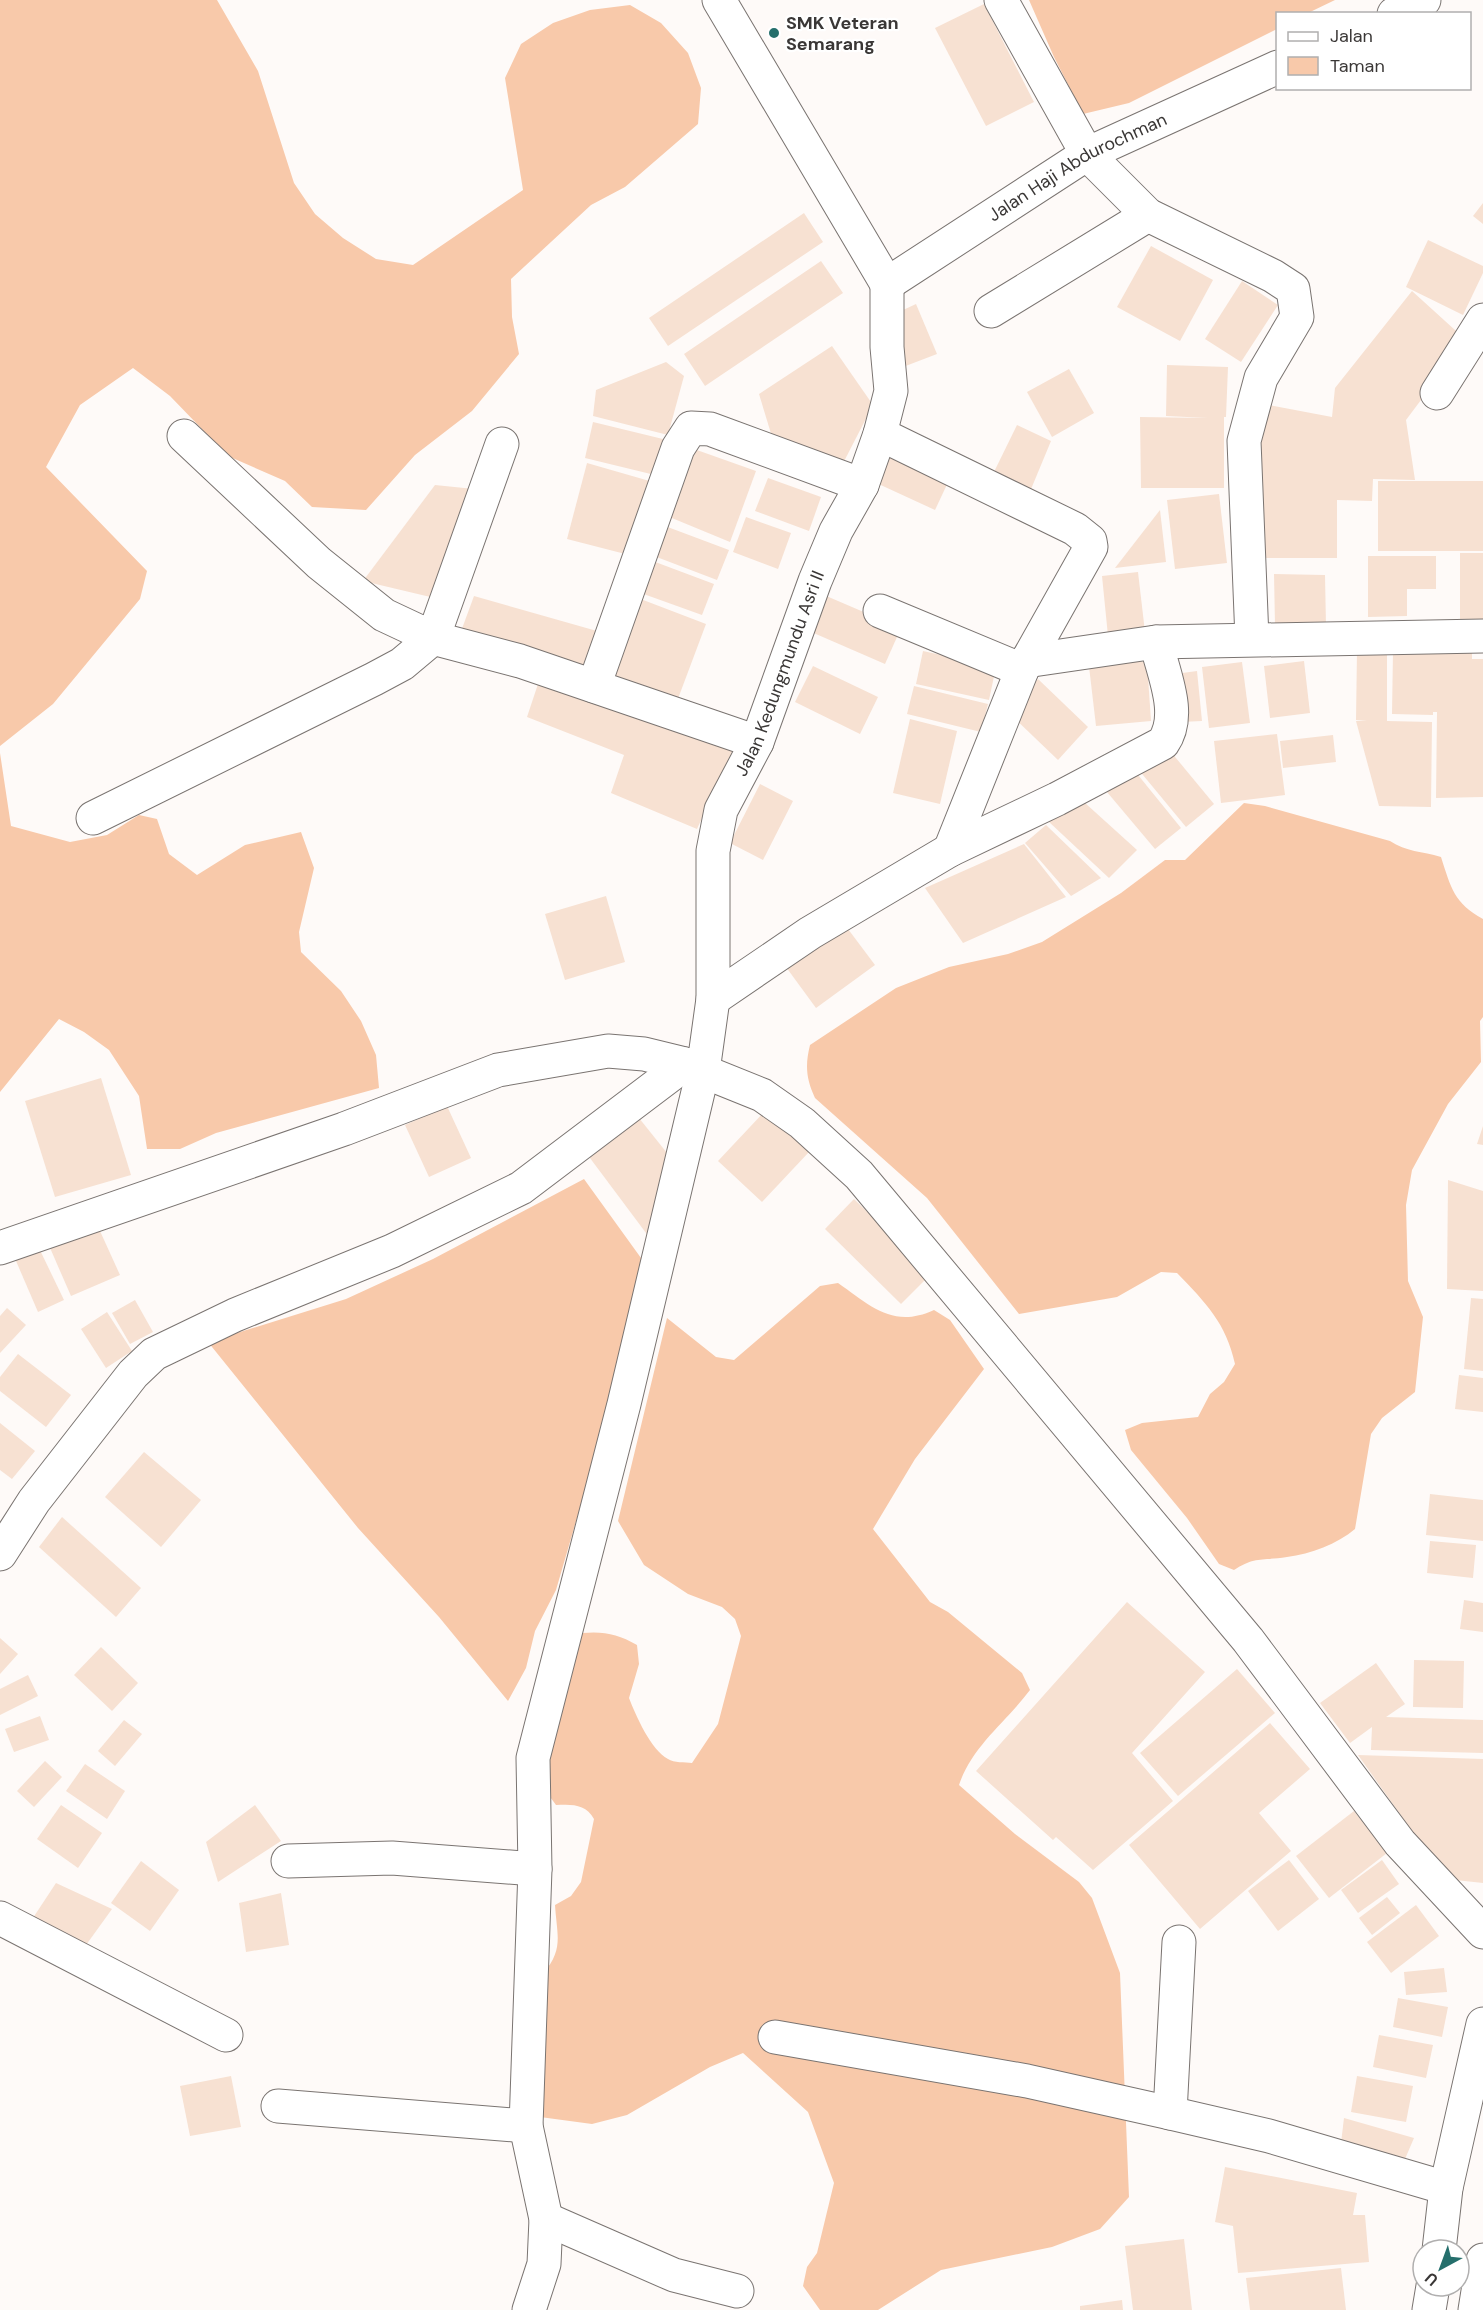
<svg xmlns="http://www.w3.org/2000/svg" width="1483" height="2310" viewBox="0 0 1483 2310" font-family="'DM Sans',sans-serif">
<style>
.green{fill:#f8c9aa}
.building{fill:#f7e1d2}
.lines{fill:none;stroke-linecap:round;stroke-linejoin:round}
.minor-casing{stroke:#7a7471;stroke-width:35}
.major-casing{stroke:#7a7471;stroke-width:35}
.minor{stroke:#fff;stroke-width:33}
.major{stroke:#fff;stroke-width:33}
.poi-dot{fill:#256f6c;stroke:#fff;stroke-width:2}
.labels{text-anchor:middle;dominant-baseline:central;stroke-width:4.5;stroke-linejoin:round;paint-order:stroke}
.poi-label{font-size:18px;font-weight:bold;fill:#3a3736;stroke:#fff;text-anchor:start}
.street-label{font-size:18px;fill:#3a3736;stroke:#fff}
</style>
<rect width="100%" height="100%" fill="#fefaf8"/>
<g class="green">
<polygon points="0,0 217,0 258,71 294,183 315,214 343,238 376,259 413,265 523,190 505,78 521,44 553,23 590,10 630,5 661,23 688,53 701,88 698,124 625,187 591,205 511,279 512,317 519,354 472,411 415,455 366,510 312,507 285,481 228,456 170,396 133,368 80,405 46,467 147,571 140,599 53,704 0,746"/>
<polygon points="1029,0 1335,0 1308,13 1278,14 1277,29 1129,103 1083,114 1054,57"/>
<polygon points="0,753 11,826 70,842 107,835 139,815 157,819 169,854 197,875 245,845 301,832 314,868 299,932 301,952 341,991 361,1021 376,1055 379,1088 216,1133 180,1149 147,1149 139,1096 109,1050 84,1032 59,1019 0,1092"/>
<path d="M1244,803L1265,806L1390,841C1406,852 1422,851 1441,857C1451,888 1454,903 1483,919V1017L1480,1021L1481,1062L1448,1104L1412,1170L1406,1205L1408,1281L1423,1317L1415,1392L1382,1418L1371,1434L1355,1529C1337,1544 1311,1554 1287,1557C1263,1561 1255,1556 1234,1570L1219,1564L1187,1518L1131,1450L1125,1430L1142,1423L1198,1417L1210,1394L1224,1382L1235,1364C1226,1323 1206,1303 1177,1273L1161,1272L1117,1297L1019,1314L927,1198L815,1098C806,1079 805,1065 810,1045L896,988L949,967L1008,954L1042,942L1121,893L1165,860H1185Z"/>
<polygon points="584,1179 641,1258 636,1315 556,1590 535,1631 526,1668 508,1701 439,1617 358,1528 208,1342 346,1299 433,1259"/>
<path d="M838,1283C871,1306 893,1329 934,1310L950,1320L984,1369L915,1459L873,1529L930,1602L948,1612L1022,1673L1030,1690C1006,1722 972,1746 959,1785L1015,1834L1079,1882L1092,1898L1120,1973L1129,2197L1100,2229L1052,2247L941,2270L878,2310H820L803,2286L807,2267L817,2253L834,2183L808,2112L743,2053L710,2067L627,2115L592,2124L540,2117L543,1974C564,1949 557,1936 555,1905L571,1896L581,1882L594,1819C586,1804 572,1804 556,1805L545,1790L542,1773L582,1633C604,1631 618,1634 637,1645L639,1664L629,1698C636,1716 651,1750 668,1759C674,1763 685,1762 692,1763L718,1724L741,1636L735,1619L722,1607L688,1594L644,1565L618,1521L667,1318L716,1357L734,1360L820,1286Z"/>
</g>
<g class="building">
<polygon points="984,4 1034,102 986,126 935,28"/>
<polygon points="1483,203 1483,224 1473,216"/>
<polygon points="804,213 823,242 668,346 649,318"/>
<polygon points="1428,240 1483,266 1483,273 1463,315 1406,287"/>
<polygon points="1151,246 1213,280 1180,341 1117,307"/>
<polygon points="821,261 843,293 705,386 684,354"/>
<polygon points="1242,281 1278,305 1241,362 1205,339"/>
<polygon points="1412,291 1466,340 1406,420 1415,480 1373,479 1372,501 1337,500 1337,558 1255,558 1247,463 1269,405 1332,417 1335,388"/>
<polygon points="916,304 937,354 903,367 888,317"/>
<polygon points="832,346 873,405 837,475 776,450 759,394"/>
<polygon points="666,362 684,376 668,435 593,416 596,390"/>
<polygon points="1167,365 1228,367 1226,417 1224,417 1224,488 1141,488 1140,417 1208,418 1166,416"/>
<polygon points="1069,369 1094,413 1052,437 1027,392"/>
<polygon points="593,422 667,440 659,476 585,458"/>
<polygon points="1017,425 1051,441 1029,494 992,476"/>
<polygon points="694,449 756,471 730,542 667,516"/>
<polygon points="887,449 950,478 935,510 872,481"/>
<polygon points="587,463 653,482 633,556 567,539"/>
<polygon points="768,478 821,497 809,531 755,511"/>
<rect x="1378" y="481" width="105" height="70"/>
<polygon points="435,485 474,489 443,600 363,581"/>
<polygon points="1219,494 1227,563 1175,569 1167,500"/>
<polygon points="1160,510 1166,562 1115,568"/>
<polygon points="746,517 791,533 778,569 733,552"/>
<polygon points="665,526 729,550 717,580 654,556"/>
<rect x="1460" y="553" width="23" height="73"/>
<polygon points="1368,556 1436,556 1436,589 1407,589 1407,616 1368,617"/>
<polygon points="650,560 714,584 702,615 638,592"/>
<polygon points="1138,572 1145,632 1108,636 1102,576"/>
<polygon points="1274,574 1325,575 1326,626 1275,626"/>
<polygon points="824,595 901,628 885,664 809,631"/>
<polygon points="474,596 604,633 590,677 460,634"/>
<polygon points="638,598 706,624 676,704 608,679"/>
<polygon points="923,651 996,667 989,700 916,684"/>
<polygon points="1357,651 1387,651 1387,721 1432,722 1431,807 1379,806 1356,721 1367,720 1356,720"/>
<polygon points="1393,651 1472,651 1472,659 1483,659 1483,797 1436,798 1437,712 1433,712 1433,715 1392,714"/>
<polygon points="1088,658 1147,662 1151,721 1096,726"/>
<polygon points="1304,661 1310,713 1270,718 1264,666"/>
<polygon points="1242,662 1250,723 1209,728 1202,667"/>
<polygon points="813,666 878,697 860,734 795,702"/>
<polygon points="1197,671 1202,721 1181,722 1175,674"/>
<polygon points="542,672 736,743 697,829 611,793 624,755 527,717"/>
<polygon points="1038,679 1088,727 1058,760 1008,712"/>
<polygon points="914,686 988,704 981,732 907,714"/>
<polygon points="910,719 957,731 940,804 893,793"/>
<polygon points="1277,734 1285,795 1221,803 1214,741"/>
<polygon points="1333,735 1336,762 1283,768 1280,741"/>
<polygon points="1166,746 1214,804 1186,827 1138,769"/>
<polygon points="1134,770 1181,828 1155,849 1107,792"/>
<polygon points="760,784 793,801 763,860 730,843"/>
<polygon points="1074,793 1137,850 1109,878 1048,821"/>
<polygon points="1046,825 1101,878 1071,896 1025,843"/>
<polygon points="1024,844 1066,897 963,943 925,888"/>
<polygon points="606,896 625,962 565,980 545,914"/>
<polygon points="845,925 875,965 816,1008 786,967"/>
<polygon points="101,1078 131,1175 55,1197 25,1101"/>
<polygon points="447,1106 471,1158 429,1177 405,1125"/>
<polygon points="765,1111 809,1152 762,1202 718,1161"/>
<polygon points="635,1113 667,1153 666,1208 649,1237 584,1150"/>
<polygon points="1483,1126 1483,1145 1477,1144"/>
<polygon points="1448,1180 1483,1191 1483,1291 1447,1289"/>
<polygon points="854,1199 931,1274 901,1304 825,1229"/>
<polygon points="95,1220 120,1275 71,1296 47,1241"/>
<polygon points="37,1244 64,1300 38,1312 13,1254"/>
<polygon points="1471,1298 1483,1299 1483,1371 1464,1369"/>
<polygon points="135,1300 153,1332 130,1344 112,1313"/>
<polygon points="7,1308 26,1325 0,1353 0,1316"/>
<polygon points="107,1312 132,1351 106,1368 81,1329"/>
<polygon points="18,1354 71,1395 46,1427 0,1391 0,1377"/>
<polygon points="1459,1375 1483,1378 1483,1412 1455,1409"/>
<polygon points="0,1423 35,1451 12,1479 0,1470"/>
<polygon points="144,1452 201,1500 161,1547 105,1497"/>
<polygon points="1430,1494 1483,1500 1483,1541 1426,1535"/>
<polygon points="62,1517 141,1588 116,1617 39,1547"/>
<polygon points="1430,1541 1476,1545 1473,1578 1427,1573"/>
<polygon points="1464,1600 1483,1603 1483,1632 1460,1629"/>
<polygon points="1127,1602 1205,1672 1132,1753 1173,1801 1093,1870 1056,1837 1053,1840 976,1771"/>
<polygon points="0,1638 18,1654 0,1674"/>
<polygon points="101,1647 138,1683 112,1711 74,1675"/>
<polygon points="1414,1660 1464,1661 1463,1708 1413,1707"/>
<polygon points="1376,1663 1405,1704 1386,1717 1483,1720 1483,1753 1371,1750 1372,1727 1350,1743 1320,1703"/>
<polygon points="1237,1669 1275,1713 1178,1796 1140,1753"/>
<polygon points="28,1675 38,1696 0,1715 0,1689"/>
<polygon points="40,1716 49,1740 14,1752 5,1729"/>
<polygon points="124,1720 142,1734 115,1766 98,1751"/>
<polygon points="1270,1723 1310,1769 1259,1813 1291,1851 1200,1929 1129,1845"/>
<polygon points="1358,1755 1483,1759 1483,1883 1446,1879"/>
<polygon points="45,1761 62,1777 34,1807 17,1791"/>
<polygon points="85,1764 125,1791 107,1819 66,1791"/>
<polygon points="61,1805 102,1833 78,1868 37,1839"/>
<polygon points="255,1805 281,1841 218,1882 206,1842"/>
<polygon points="1354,1811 1387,1853 1329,1898 1296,1856"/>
<polygon points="1289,1860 1319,1899 1278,1931 1248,1891"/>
<polygon points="1382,1860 1399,1884 1358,1913 1341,1890"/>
<polygon points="141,1861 179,1890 150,1931 111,1903"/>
<polygon points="56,1883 112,1909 81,1952 29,1924"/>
<polygon points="281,1893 289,1945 246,1952 239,1903"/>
<polygon points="1387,1897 1400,1913 1372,1935 1359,1918"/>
<polygon points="1416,1905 1439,1936 1391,1973 1367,1942"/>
<polygon points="1444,1968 1447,1992 1406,1995 1404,1972"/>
<polygon points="1398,1998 1448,2007 1442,2037 1393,2027"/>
<polygon points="1379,2035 1433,2045 1426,2078 1373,2067"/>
<polygon points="231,2076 241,2127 190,2136 180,2086"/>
<polygon points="1357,2076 1413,2086 1406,2122 1351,2112"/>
<polygon points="1344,2118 1414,2138 1402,2166 1340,2151"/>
<polygon points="1225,2167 1357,2193 1353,2215 1365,2215 1369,2262 1238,2273 1233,2226 1215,2222"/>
<polygon points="1184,2239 1192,2310 1133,2310 1125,2246"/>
<polygon points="1341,2268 1346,2310 1250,2310 1246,2278"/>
<polygon points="1122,2300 1123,2310 1080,2310 1080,2306"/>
</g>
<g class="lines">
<g class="minor-casing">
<g id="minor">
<polyline points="719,0 887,284"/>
<polyline points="1001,0 1087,154 1148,215 1273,276 1293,289 1297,317 1261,378 1244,441 1252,639"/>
<polyline points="1394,14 1424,0"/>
<path id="s1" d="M887,284L1087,154L1278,67"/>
<polyline points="991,311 1148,215"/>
<polyline points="1437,393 1483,320"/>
<polyline points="880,434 1075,529 1090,541 1091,547 1022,670 950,850"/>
<polyline points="184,436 319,563 384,615 433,638 502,444"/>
<polyline points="880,611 1022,670"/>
<polyline points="1026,661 1156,642 1483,636"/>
<polyline points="594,686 678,448 691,428 710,429 862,485"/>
<polyline points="93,818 374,679 402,664 433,638 520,661 757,742"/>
<path d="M713,999L810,933L950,850L1057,799L1163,743C1183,715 1163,673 1156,642"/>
<polyline points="0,1248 344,1129 498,1070 608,1051 644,1054 685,1064 762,1095 802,1123 859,1175 1248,1640 1400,1843 1483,1932"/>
<polyline points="0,1554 34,1501 133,1374 154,1354 235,1315 392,1251 521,1188 685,1064"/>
<polyline points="288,1861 392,1858 535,1869"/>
<polyline points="0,1918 226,2035"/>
<polyline points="775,2037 1027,2081 1170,2113 1269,2136 1446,2188"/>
<polyline points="278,2106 526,2126"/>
<polyline points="1170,2113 1179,1942"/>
<polyline points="546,2219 674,2275 737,2291"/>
<path id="s2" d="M529,2310L544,2264L546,2219L526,2126L535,1869L533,1758L624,1404L703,1071L713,999V851L721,810L757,742L815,581L836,531L862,485L880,434L891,391L887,347V284"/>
</g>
</g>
<g class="major-casing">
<g id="major">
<polyline points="1439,2250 1446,2188 1483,2024"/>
<polyline points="1429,2310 1433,2286"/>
<polyline points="1475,2310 1483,2260"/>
</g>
</g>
<use href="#minor" class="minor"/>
<use href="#major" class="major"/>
</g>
<circle class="poi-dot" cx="774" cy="33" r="6"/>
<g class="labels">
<g class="poi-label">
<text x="786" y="23">SMK Veteran<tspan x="786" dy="21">Semarang</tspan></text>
</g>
<g class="street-label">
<text stroke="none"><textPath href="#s1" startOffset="224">Jalan Haji Abdurochman</textPath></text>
<text stroke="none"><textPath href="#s2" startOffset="1676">Jalan Kedungmundu Asri II</textPath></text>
</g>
</g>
<rect x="1276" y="12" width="195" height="78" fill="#ffffff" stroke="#b0afaf" stroke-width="1.5"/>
<rect x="1288" y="32" width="30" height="9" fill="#ffffff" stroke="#b0afaf" stroke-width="1.5"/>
<text x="1330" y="42" font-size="18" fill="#3a3736">Jalan</text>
<rect x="1288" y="57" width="30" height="18" fill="#f8c9aa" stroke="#b0afaf" stroke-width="1.5"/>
<text x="1330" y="72" font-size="18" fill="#3a3736">Taman</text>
<g transform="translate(1441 2268) rotate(221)"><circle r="28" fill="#ffffff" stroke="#b0afaf" stroke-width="1.5"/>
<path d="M0-4.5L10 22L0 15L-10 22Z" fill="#256f6c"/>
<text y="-9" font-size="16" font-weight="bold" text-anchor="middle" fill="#3a3736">U</text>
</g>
</svg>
